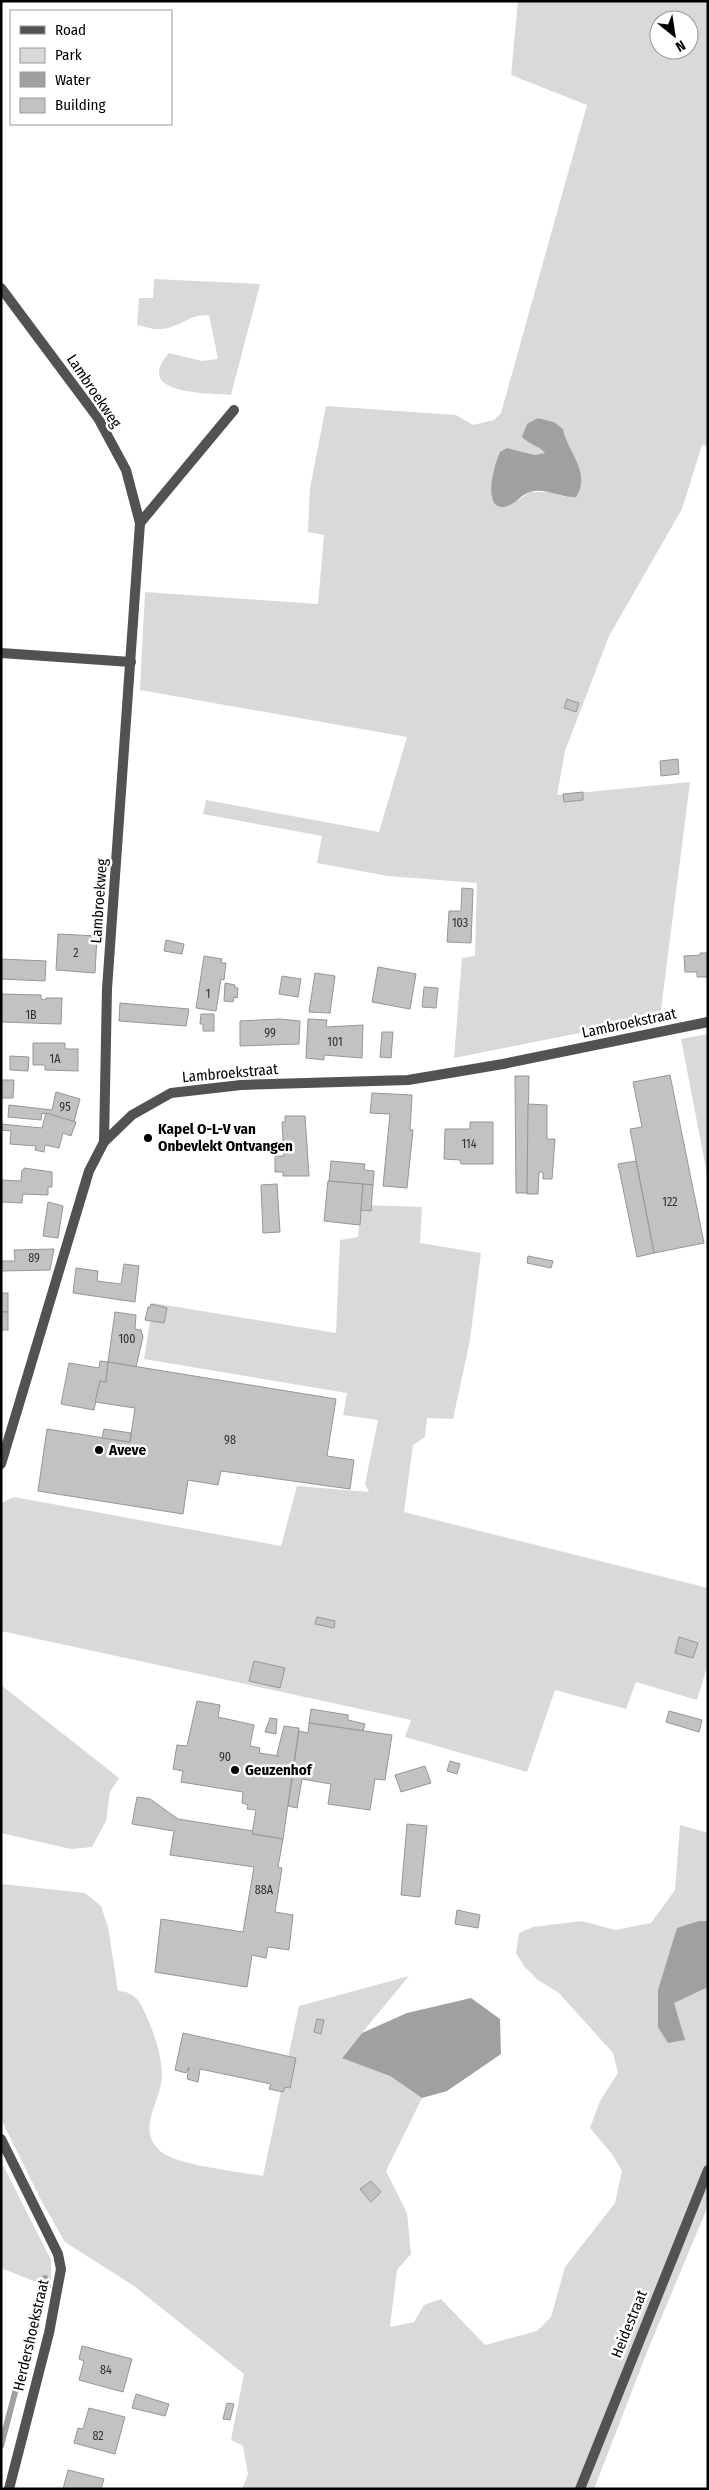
<svg xmlns="http://www.w3.org/2000/svg" width="709" height="2490" viewBox="0 0 709 2490" font-family="'Fira Sans Condensed',sans-serif">
<style>
.green{fill:#d9d9d9;fill-rule:evenodd}
.water{fill:#a0a0a0}
.lines{fill:none;stroke-linecap:round;stroke-linejoin:round}
.stream{stroke:#a0a0a0;stroke-width:6}
.building{fill:#c2c2c2;stroke:#969696}
.minor{stroke:#525252;stroke-width:10}
.poi-dot{fill:#000;stroke:#fff;stroke-width:2}
.labels{text-anchor:middle;dominant-baseline:central;stroke-width:5;stroke-linejoin:round;paint-order:stroke}
.number-label{font-size:12px;fill:#303030}
.street-label{font-size:15px;fill:#000;stroke:#fff}
.poi-label{font-size:15px;font-weight:bold;fill:#000;stroke:#fff;text-anchor:start}
</style>
<rect width="100%" height="100%" fill="#fff"/>
<g class="green">
<path d="M518,1H708V446L702,445L682,509L609,636L565,751L557,795L690,782L660,1017L454,1058L462,958L475,956L477,883L388,876L317,863L322,836L203,814L206,800L379,832L407,737L140,690L145,592L318,604L324,535L308,532L310,488L326,406L456,415L473,425L494,420L501,413L587,105L511,75ZM659,20H689V50H659ZM538,418L554,422L562,429L565,441L566,497L551,492H530L518,500L491,498L507,448L535,455L545,453L538,446L525,440Z"/>
<path d="M154,279L260,284L231,395C208,393 132,395 169,353L202,361L218,359L209,315C188,314 180,328 160,329C153,330 144,326 137,325L139,298H153Z"/>
<polygon points="708,1034 708,1179 681,1039"/>
<polygon points="361,1205 422,1207 420,1243 481,1253 470,1340 453,1419 427,1418 425,1437 413,1445 404,1512 708,1588 708,1664 697,1700 636,1682 626,1709 555,1690 527,1772 405,1737 411,1720 1,1631 1,1503 14,1497 281,1546 297,1486 369,1492 365,1484 378,1420 343,1415 347,1393 144,1359 153,1303 336,1333 340,1240 358,1237"/>
<polygon points="1,1685 119,1778 110,1792 106,1821 92,1847 71,1849 1,1833"/>
<path d="M680,1825L708,1833V2206L649,2347L594,2489H242L248,2474L243,2446L231,2440L244,2374L134,2286L65,2242L42,2202L1,2119V1884L85,1893L101,1906L108,1927L118,1991C125,1991 133,1994 138,2000C150,2019 166,2062 161,2084C157,2106 138,2131 160,2151C175,2165 240,2172 263,2176L299,2006L409,1976L342,2057L390,2076L422,2098L386,2171L407,2213L411,2254L397,2270L390,2327L414,2322L424,2305L441,2299L485,2345L537,2331L551,2317L565,2267L615,2203L622,2171L612,2154L590,2128L600,2101L618,2073L613,2053L559,1993L538,1980L524,1966L516,1953L519,1933L533,1927L582,1921L615,1930L651,1923L675,1890Z"/>
<polygon points="1,2161 51,2260 51,2288 1,2268"/>
</g>
<g class="water">
<path d="M538,418L554,422L563,429C567,452 592,472 576,497C561,498 545,487 530,492C520,495 513,507 502,507C482,506 495,463 500,452L507,448L535,455L545,453C538,445 528,444 522,437L527,424Z"/>
<polygon points="699,1921 708,1921 708,1987 674,2003 685,2040 668,2043 658,2027 658,1990 677,1928"/>
<polygon points="471,1998 500,2019 501,2054 447,2091 422,2098 390,2076 342,2058 362,2033 407,2013"/>
</g>
<g class="lines">
<polyline class="stream" points="1,2446 45,2278"/>
</g>
<g class="building">
<polygon points="567,699 579,703 576,712 564,708"/>
<polygon points="678,759 679,774 661,776 660,761"/>
<polygon points="583,792 583,800 564,802 563,794"/>
<polygon points="462,888 473,889 471,943 447,942 449,911 461,911"/>
<polygon points="58,934 97,936 95,973 56,970"/>
<polygon points="166,940 184,944 182,954 164,951"/>
<polygon points="700,953 708,953 708,977 697,977 697,972 685,972 684,956 701,955"/>
<polygon points="204,956 222,959 221,963 226,963 224,980 221,979 216,1011 196,1008"/>
<polygon points="1,959 46,961 45,981 1,979"/>
<polygon points="378,967 416,974 410,1009 372,1002"/>
<polygon points="315,973 335,976 330,1013 309,1012"/>
<polygon points="282,976 301,979 298,997 279,994"/>
<polygon points="225,983 235,985 235,988 238,988 237,998 234,997 233,1002 224,1001"/>
<polygon points="424,987 438,988 436,1008 422,1007"/>
<polygon points="1,994 41,995 41,999 46,1000 46,998 62,998 61,1024 1,1022"/>
<polygon points="120,1003 189,1009 186,1026 119,1021"/>
<polygon points="201,1014 214,1014 214,1031 203,1031 203,1024 200,1024"/>
<polygon points="280,1019 300,1021 299,1044 240,1046 240,1021"/>
<polygon points="308,1019 327,1020 326,1027 363,1025 362,1058 324,1055 324,1060 306,1058"/>
<polygon points="382,1032 393,1032 391,1058 380,1057"/>
<polygon points="33,1043 65,1043 65,1049 78,1049 78,1071 45,1070 45,1065 33,1065"/>
<polygon points="10,1056 29,1057 28,1071 10,1070"/>
<polygon points="670,1075 704,1243 654,1253 630,1129 642,1127 633,1082"/>
<polygon points="515,1076 529,1076 527,1193 516,1193"/>
<polygon points="1,1080 14,1080 13,1098 1,1098"/>
<polygon points="56,1092 80,1099 74,1122 42,1113 41,1120 8,1117 9,1105 52,1110"/>
<polygon points="372,1093 412,1095 410,1130 413,1130 407,1188 383,1186 390,1114 370,1113"/>
<polygon points="528,1104 547,1105 547,1139 555,1139 552,1179 543,1179 543,1172 539,1172 538,1194 527,1194"/>
<polygon points="46,1113 76,1122 71,1136 63,1133 59,1148 45,1145 44,1152 35,1150 36,1146 10,1144 11,1131 1,1130 1,1124 42,1128"/>
<polygon points="285,1116 305,1116 309,1176 283,1176 283,1172 275,1172 275,1156 284,1156 282,1122 285,1122"/>
<polygon points="470,1122 493,1122 493,1164 461,1164 460,1160 444,1159 445,1129 470,1129"/>
<polygon points="331,1161 365,1164 364,1170 374,1171 373,1185 329,1181"/>
<polygon points="636,1161 654,1253 637,1257 618,1164"/>
<polygon points="24,1168 52,1172 52,1187 48,1187 48,1195 23,1194 22,1203 1,1202 1,1180 21,1181 22,1170 24,1170"/>
<polygon points="328,1181 363,1184 360,1225 324,1221"/>
<polygon points="277,1184 280,1232 263,1233 261,1185"/>
<polygon points="363,1184 373,1185 371,1211 361,1210"/>
<polygon points="48,1202 63,1206 58,1238 43,1236"/>
<polygon points="54,1249 50,1270 1,1271 1,1261 15,1261 14,1250"/>
<polygon points="528,1256 553,1261 551,1268 527,1263"/>
<polygon points="124,1264 139,1266 135,1302 73,1293 76,1268 98,1271 97,1281 121,1284"/>
<rect x="1" y="1293" width="7" height="19"/>
<polygon points="151,1304 167,1308 164,1323 145,1320 148,1307 150,1307"/>
<rect x="1" y="1312" width="7" height="18"/>
<polygon points="115,1312 136,1315 135,1329 141,1330 143,1337 136,1367 108,1362"/>
<polygon points="100,1361 108,1362 106,1382 100,1381 94,1410 61,1404 69,1363 99,1368"/>
<polygon points="108,1362 336,1399 327,1456 354,1460 350,1489 221,1471 218,1485 188,1480 183,1514 38,1491 47,1429 130,1442 135,1408 95,1402 100,1381 106,1382"/>
<polygon points="104,1429 131,1433 130,1442 102,1438"/>
<polygon points="317,1617 335,1621 334,1628 315,1624"/>
<polygon points="679,1637 698,1643 693,1658 675,1653"/>
<polygon points="254,1661 285,1668 280,1688 249,1681"/>
<polygon points="197,1701 220,1705 218,1717 254,1725 250,1746 260,1748 259,1753 279,1756 277,1754 284,1726 299,1728 283,1839 252,1834 256,1810 247,1809 248,1805 242,1803 243,1792 181,1782 183,1771 173,1769 177,1745 187,1746"/>
<polygon points="311,1709 348,1715 348,1720 365,1724 363,1731 309,1723"/>
<polygon points="669,1711 702,1720 699,1732 666,1722"/>
<polygon points="270,1718 277,1719 276,1734 265,1732"/>
<polygon points="309,1723 392,1735 385,1780 375,1779 370,1810 328,1804 331,1784 302,1779 297,1808 288,1806 299,1731 308,1733"/>
<polygon points="450,1761 460,1764 457,1774 447,1771"/>
<polygon points="425,1766 431,1783 401,1792 395,1775"/>
<polygon points="137,1797 150,1799 178,1819 253,1831 252,1834 283,1839 278,1867 282,1868 275,1912 293,1915 289,1950 268,1947 266,1958 252,1955 247,1987 155,1972 161,1919 243,1932 254,1867 170,1855 174,1831 132,1824"/>
<polygon points="407,1824 427,1826 420,1897 401,1895"/>
<polygon points="457,1910 480,1915 478,1928 455,1924"/>
<polygon points="317,2019 324,2020 321,2034 314,2032"/>
<polygon points="183,2033 296,2058 290,2088 285,2087 283,2092 269,2089 271,2084 200,2069 198,2082 187,2079 189,2067 186,2073 175,2070"/>
<polygon points="371,2181 381,2192 371,2202 360,2189"/>
<polygon points="82,2346 132,2359 123,2392 79,2380 84,2361 79,2359"/>
<polygon points="136,2394 169,2404 165,2416 132,2408"/>
<polygon points="227,2403 234,2404 230,2420 223,2419"/>
<polygon points="89,2408 125,2417 115,2454 74,2443 78,2428 83,2429"/>
<polygon points="68,2470 104,2479 101,2489 63,2489"/>
</g>
<g class="lines">
<g class="minor">
<polyline points="1,288 98,418 126,470 140,523 107,989 104,1142"/>
<polyline points="140,523 234,410"/>
<polyline points="1,653 131,662"/>
<polyline points="1,1464 89,1171 104,1142 132,1115 171,1093 241,1085 408,1080 503,1064 708,1022"/>
<polyline points="1,2139 58,2254 61,2269 49,2333 9,2489"/>
<polyline points="580,2489 708,2170"/>
</g>
</g>
<g class="poi-dot">
<circle cx="148" cy="1138" r="5"/>
<circle cx="99" cy="1450" r="5"/>
<circle cx="235" cy="1770" r="5"/>
</g>
<g class="labels">
<g class="number-label">
<text x="460" y="923">103</text>
<text x="76" y="953">2</text>
<text x="208" y="994">1</text>
<text x="31" y="1015">1B</text>
<text x="270" y="1033">99</text>
<text x="335" y="1042">101</text>
<text x="55" y="1059">1A</text>
<text x="65" y="1107">95</text>
<text x="469" y="1144">114</text>
<text x="670" y="1202">122</text>
<text x="34" y="1258">89</text>
<text x="127" y="1339">100</text>
<text x="230" y="1440">98</text>
<text x="225" y="1757">90</text>
<text x="264" y="1890">88A</text>
<text x="106" y="2370">84</text>
<text x="98" y="2436">82</text>
</g>
<g class="street-label">
<text transform="translate(94 391) rotate(56)">Lambroekweg</text>
<text transform="translate(99 901) rotate(-86)">Lambroekweg</text>
<text transform="translate(629 1023) rotate(-12)">Lambroekstraat</text>
<text transform="translate(230 1073) rotate(-5)">Lambroekstraat</text>
<text transform="translate(629 2324) rotate(-68)">Heidestraat</text>
<text transform="translate(31 2335) rotate(-77)">Herdershoekstraat</text>
</g>
<g class="poi-label">
<text x="158" y="1129">Kapel O-L-V van<tspan x="158" dy="17">Onbevlekt Ontvangen</tspan></text>
<text x="109" y="1450">Aveve</text>
<text x="245" y="1770">Geuzenhof</text>
</g>
</g>
<rect width="709" height="2490" fill="none" stroke="#000000" stroke-width="5"/>
<rect x="10" y="10" width="162" height="115" fill="#ffffff" stroke="#999999"/>
<rect x="20" y="26" width="25" height="8" fill="#525252" stroke="#999999"/>
<text x="55" y="35" font-size="15" fill="#000000">Road</text>
<rect x="20" y="48" width="25" height="15" fill="#d9d9d9" stroke="#999999"/>
<text x="55" y="60" font-size="15" fill="#000000">Park</text>
<rect x="20" y="72" width="25" height="15" fill="#a0a0a0" stroke="#999999"/>
<text x="55" y="85" font-size="15" fill="#000000">Water</text>
<rect x="20" y="98" width="25" height="15" fill="#c2c2c2" stroke="#999999"/>
<text x="55" y="110" font-size="15" fill="#000000">Building</text>
<g transform="translate(674 35) rotate(150)"><circle r="24" fill="#ffffff" stroke="#999999"/>
<path d="M0-4L9 19L0 12L-9 19Z" fill="#000000"/>
<text y="-8" font-size="14" font-weight="bold" text-anchor="middle" fill="#000000">N</text>
</g>
</svg>
